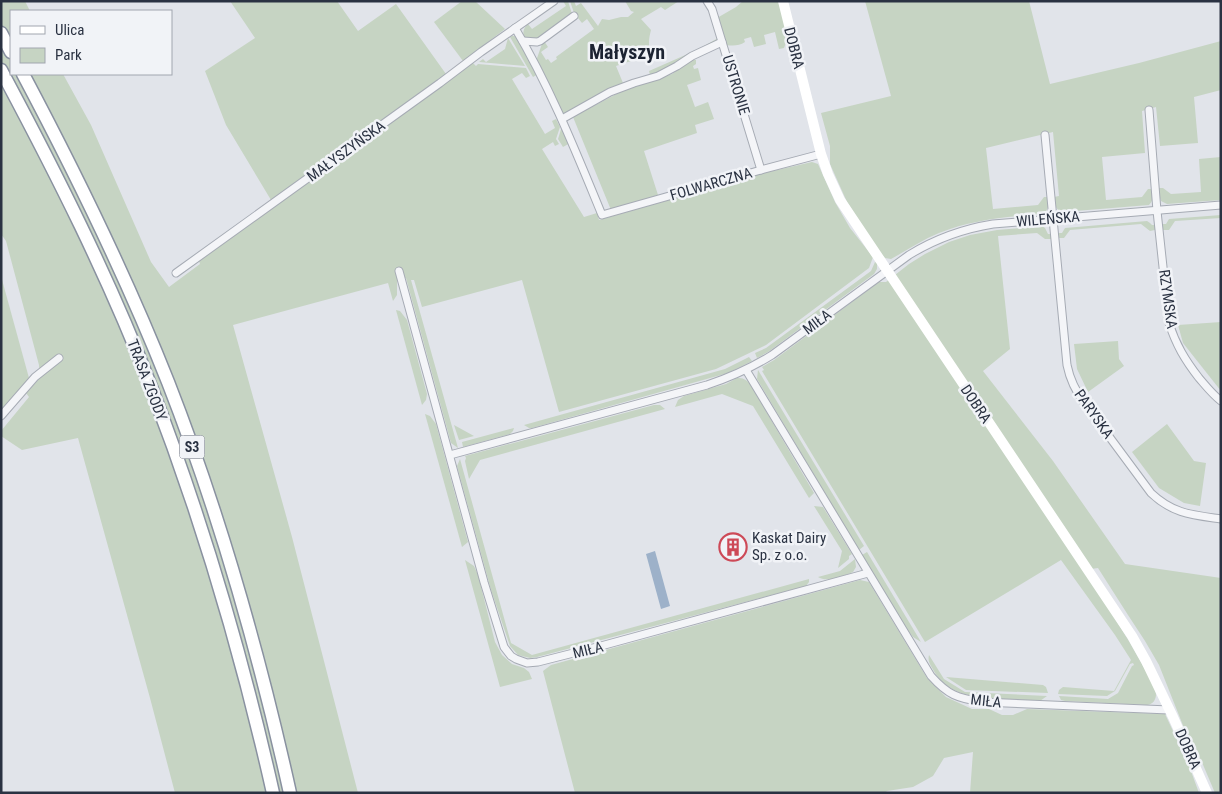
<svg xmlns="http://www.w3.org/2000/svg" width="1222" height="794" viewBox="0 0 1222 794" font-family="'Roboto Condensed',sans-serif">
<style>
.green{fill:#c6d4c3}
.water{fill:#9db1c9}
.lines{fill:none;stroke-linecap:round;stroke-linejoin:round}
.street-casing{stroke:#a6abb4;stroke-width:9}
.highway-casing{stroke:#8991a0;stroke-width:15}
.street{stroke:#f4f5f8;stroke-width:7}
.secondary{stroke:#fff;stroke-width:10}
.highway{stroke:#fff;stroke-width:12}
.labels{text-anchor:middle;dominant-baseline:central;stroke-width:5;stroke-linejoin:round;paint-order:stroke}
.shield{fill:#f1f3f7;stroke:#666c78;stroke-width:1}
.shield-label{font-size:14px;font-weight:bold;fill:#2a3242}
.street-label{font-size:15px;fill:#2a3242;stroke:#f1f3f7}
.poi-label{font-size:15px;fill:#2a3242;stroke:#f1f3f7;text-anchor:start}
.district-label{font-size:20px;font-weight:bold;fill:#1c2332;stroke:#f1f3f7}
</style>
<rect width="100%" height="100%" fill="#e1e4ea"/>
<g class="green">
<polygon points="1,1 25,1 30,11 11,11 11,74 63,74 91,125 151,262 169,287 200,264 199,261 473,63 476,66 478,64 526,68 530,76 526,78 522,73 512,79 545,134 555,128 552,121 556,119 560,127 556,139 559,144 555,146 553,142 542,149 584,217 597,213 599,220 760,174 812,162 818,164 835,202 850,228 873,257 869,268 766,345 716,369 559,412 522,280 422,307 414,280 411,280 458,448 451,443 406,278 397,281 397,295 393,301 388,283 233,325 292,537 358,793 175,793 150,698 78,438 22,450 1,436 1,431 29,397 26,393 40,378 39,365 6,241 1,234"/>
<polygon points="230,1 337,1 358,31 396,4 446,74 271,200 226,125 205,71 255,38"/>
<polygon points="462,1 475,1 505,29 463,61 434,22"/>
<path d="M563,1H568L572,14L538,40C535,39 528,40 526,38C521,34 524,27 528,24L532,29L566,6Z"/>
<path d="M570,1H574L576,6L581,3L598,26L602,19L609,20L621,17H628L634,12L631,11L625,1H679L665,10L661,7L641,19L651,30C650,34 649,38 649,42C649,49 650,52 647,58L643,57L616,66L623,83L650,75L649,71L699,49L718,38V41L677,64L562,115L536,61L543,41H544L548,47L541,52L546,60L548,59L551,63L557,59L556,57L594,29L587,19L582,23L574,13Z"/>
<path d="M743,1H779L788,37L784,48L779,49L775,32L764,35L766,44L754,47L751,37L744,39L745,42C739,46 733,46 726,45L717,18L736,7Z"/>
<path d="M865,1H1029L1050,84L1139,63L1221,41V90L1194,97L1198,143L1160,146L1156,107L1142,111L1145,153L1102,157L1106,200L1142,197L1148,189H1152C1153,195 1154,200 1149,205L1063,212L1059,211L1055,206L1054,197L1059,196L1053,132L986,148L993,209L1038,205L1044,197H1048C1048,205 1050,211 1041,214C1006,217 972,220 939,233C922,240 906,251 891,259L885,258L877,250L847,202L830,164V146L821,113L891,96Z"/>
<polygon points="512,36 515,36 524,46 538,74 533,77 510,37"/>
<polygon points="508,38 525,66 479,62 483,59 486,62 505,49"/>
<polygon points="692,60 696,60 696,64 693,66 694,69 698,68 701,80 687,85 695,107 708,102 714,119 695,125 697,133 644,151 658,195 611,210 573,117 624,90 672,74"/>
<polygon points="562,126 570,143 563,147 558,139"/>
<polygon points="1221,157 1221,200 1167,204 1161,201 1160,198 1159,188 1163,188 1171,194 1201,192 1199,159"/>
<polygon points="1221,215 1221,218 1175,221 1169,230 1163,230 1163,224 1166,224 1169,219"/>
<polygon points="1147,221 1150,223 1152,225 1155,225 1155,230 1150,231 1141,224 1070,230 1064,238 1059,238 1058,233 1062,233 1065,228"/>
<path d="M1042,226L1045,228L1048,234H1051V239H1045L1037,233L998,236L1010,349L983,371L1053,461L1125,564L1221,578V793H1215L1201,760L1184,728L1159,665L1145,641L1128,615L1098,568L1084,570C1105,602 1125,633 1143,666C1148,674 1155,684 1156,694C1156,700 1153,704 1147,705L1065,701L1061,700L1059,696L1108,699L1118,693L1132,666L1134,665L1133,663L1130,664L1115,691L1107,696L1058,694L1059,690L1063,687L1114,691L1131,660L1115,635L1061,560L925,642L762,371L764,370L762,367L774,360L879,282H886L909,264L925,254L949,242L970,235L997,230Z"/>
<polygon points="875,262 877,263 877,269 874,274 768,352 757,358 755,353 766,348 871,271"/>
<polygon points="1,276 29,378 1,412"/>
<polygon points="396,310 400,311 407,320 427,394 426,400 422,405"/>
<polygon points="1221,322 1221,391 1183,343 1178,325"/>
<polygon points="1118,341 1119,359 1124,366 1088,392 1077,369 1074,344"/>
<polygon points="749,357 752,361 728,373 532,428 529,428 524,425 725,369"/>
<polygon points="758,370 864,546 859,550 757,379"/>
<path d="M737,378C743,378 746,379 750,384L814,493L809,498L753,406L722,394L675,407L678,400L684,396L726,384Z"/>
<polygon points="654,405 660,405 665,409 480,460 469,479 465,461 466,458 465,456"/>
<polygon points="425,414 430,416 436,424 468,542 462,547"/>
<polygon points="1167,424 1194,461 1206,463 1200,506 1184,503 1159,488 1132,452"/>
<polygon points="454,425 474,436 459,440"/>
<polygon points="514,428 513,431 510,434 463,447 462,442"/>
<polygon points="460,459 511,643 532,655 809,579 809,582 806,586 537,657 530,658 518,655 510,646 491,590 457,466"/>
<polygon points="814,506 823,507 852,554 849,556 849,559 838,568 842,551"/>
<polygon points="867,552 921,642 913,637 907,629 862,555"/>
<path d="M855,559L856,567L853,572C844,576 827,583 818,577L840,571Z"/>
<polygon points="465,560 474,566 478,575 495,642 502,655 512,664 524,668 529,672 532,679 500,687"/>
<polygon points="860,580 869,582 927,678 946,697 972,709 989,709 1002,715 1013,715 1027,709 1165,714 1188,763 1199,793 970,793 973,752 944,758 933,776 913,787 887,791 885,793 575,793 543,671 551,665"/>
<path d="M929,655L944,679L965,692L1047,696L1040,701C1027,700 1014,699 1001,699C976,697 950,696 935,673C932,667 927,662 929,655Z"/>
<polygon points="946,677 1043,685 1046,687 1048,693 966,690"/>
</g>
<polygon class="water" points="655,551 670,606 661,609 646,554"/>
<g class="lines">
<g class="street-casing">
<g id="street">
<polyline points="707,1 712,9 761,170"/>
<path d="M515,28C550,87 576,152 602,215L761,170L821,154"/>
<polyline points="523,41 537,42 540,41 574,16"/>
<path d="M1149,110L1157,211L1169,323C1176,345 1185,360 1199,378C1206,386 1212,394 1221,401"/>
<polyline points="562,119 610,92 634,83 658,76 677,66 692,56 722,42"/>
<path d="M1045,135L1067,365C1070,380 1076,392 1085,404L1151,493C1173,514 1193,515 1221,519"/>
<polyline points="399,271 484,582 504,647 511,656 516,659 527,663 538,662 601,646 868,573"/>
<polyline points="176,273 440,83 481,52 554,1"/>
<path d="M746,370L931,676C948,695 957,698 982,702L1169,710"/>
<polyline points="1,416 35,377 59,358"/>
<path d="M450,455L707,385C731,377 751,368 772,355L909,255C935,239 962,229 993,224L1221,205"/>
</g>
</g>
<g class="highway-casing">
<g id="highway">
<polyline points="1,33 11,52"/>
<path d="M1,70C56,173 109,278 151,387C202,519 242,655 273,793"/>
<path d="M23,74C76,174 126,276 168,382C220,515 259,653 290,793"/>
</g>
</g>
<use href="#street" class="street"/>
<polyline class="secondary" points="783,1 821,154 828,174 840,200 1132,636 1146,661 1173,717 1207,793"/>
<use href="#highway" class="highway"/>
</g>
<defs>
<g id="building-ring" transform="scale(1.4375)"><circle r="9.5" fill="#f1f3f7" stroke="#cd4957" stroke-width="1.5"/><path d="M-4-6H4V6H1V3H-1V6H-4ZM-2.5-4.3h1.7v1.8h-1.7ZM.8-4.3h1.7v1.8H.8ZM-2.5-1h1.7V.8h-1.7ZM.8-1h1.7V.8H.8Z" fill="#cd4957"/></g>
</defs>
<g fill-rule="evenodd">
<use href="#building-ring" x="733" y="547"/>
</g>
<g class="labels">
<rect class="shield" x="179.5" y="435.5" width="25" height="23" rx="4"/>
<g class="shield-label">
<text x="192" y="447">S3</text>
</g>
<g class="street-label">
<text transform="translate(794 48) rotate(76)">DOBRA</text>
<text transform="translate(736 85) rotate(73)">USTRONIE</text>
<text transform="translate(346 151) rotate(-36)">MAŁYSZYŃSKA</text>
<text transform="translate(711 184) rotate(-16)">FOLWARCZNA</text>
<text transform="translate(1048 219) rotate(-5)">WILEŃSKA</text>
<text transform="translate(1168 299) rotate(82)">RZYMSKA</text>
<text transform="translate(817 322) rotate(-37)">MIŁA</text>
<text transform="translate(147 380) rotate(69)">TRASA ZGODY</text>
<text transform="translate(976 404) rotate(56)">DOBRA</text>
<text transform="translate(1094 414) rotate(55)">PARYSKA</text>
<text transform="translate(588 650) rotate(-14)">MIŁA</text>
<text transform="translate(986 701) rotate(6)">MIŁA</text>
<text transform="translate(1188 749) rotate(66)">DOBRA</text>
</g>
<g class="poi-label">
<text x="752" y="538">Kaskat Dairy<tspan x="752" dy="17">Sp. z o.o.</tspan></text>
</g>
<g class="district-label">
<text x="627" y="52">Małyszyn</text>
</g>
</g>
<rect width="1222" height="794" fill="none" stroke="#2a3242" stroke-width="5"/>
<rect x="10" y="10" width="162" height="65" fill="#f1f3f7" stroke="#a1a6af"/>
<rect x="20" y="26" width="25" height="8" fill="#ffffff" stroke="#a1a6af"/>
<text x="55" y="35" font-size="15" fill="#2a3242">Ulica</text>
<rect x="20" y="48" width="25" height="15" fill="#c6d4c3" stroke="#a1a6af"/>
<text x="55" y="60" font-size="15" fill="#2a3242">Park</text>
</svg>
